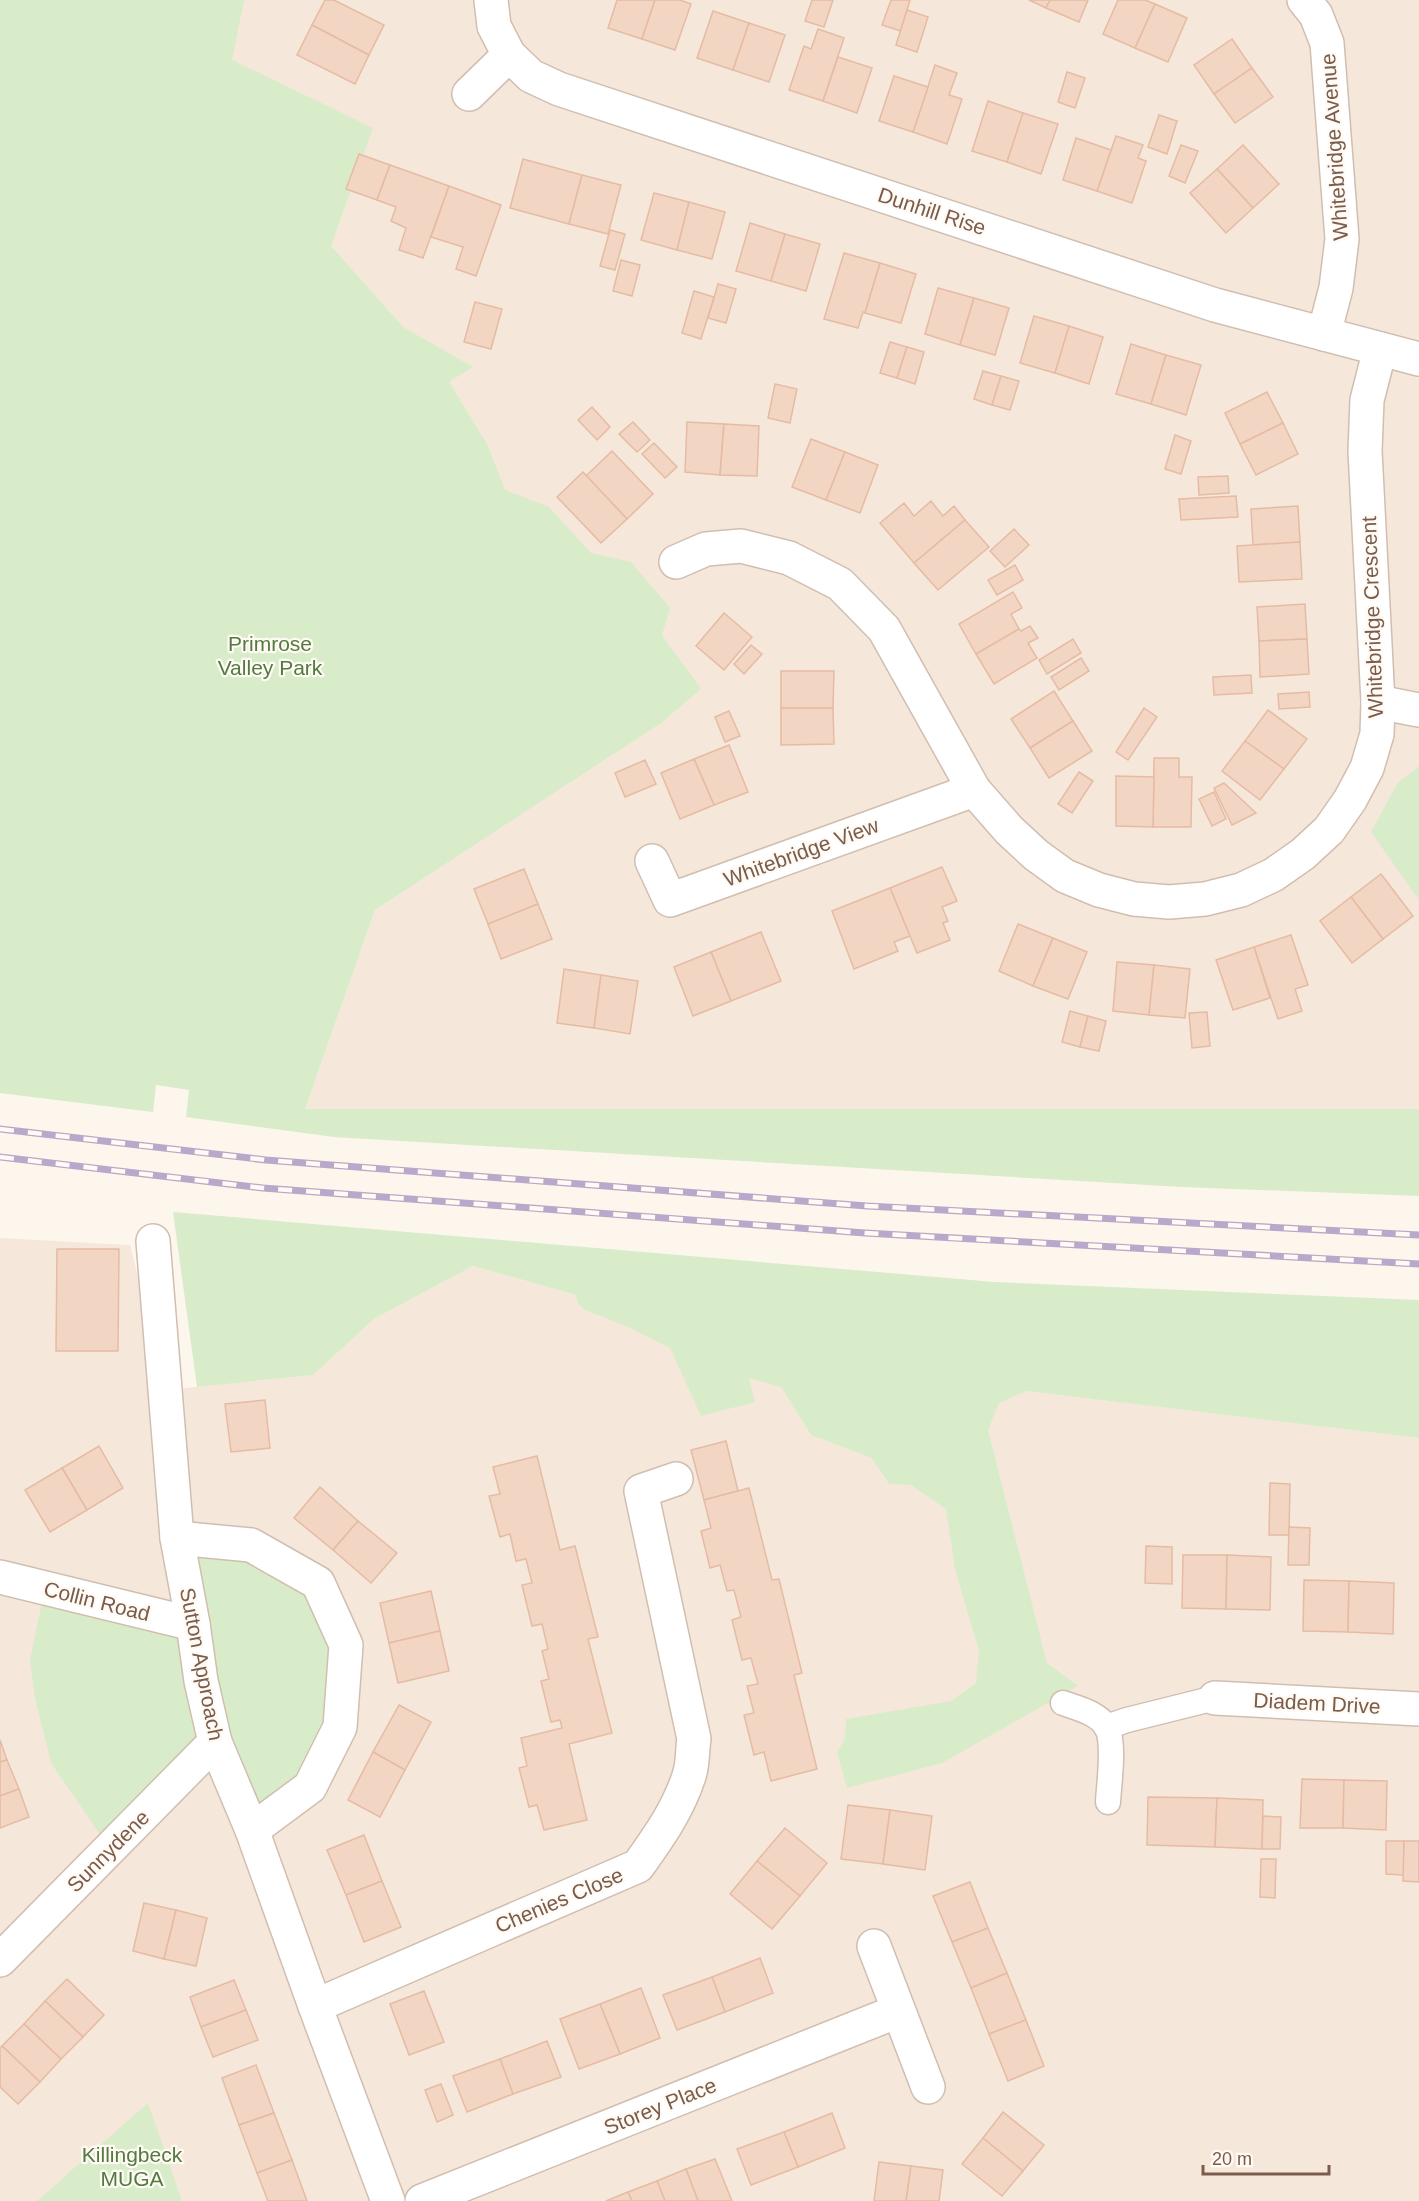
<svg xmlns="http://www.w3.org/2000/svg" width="1419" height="2201" viewBox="0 0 1419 2201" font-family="Helvetica,sans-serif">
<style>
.residential{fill:#f5e8da}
.green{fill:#d8ecc9}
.building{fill:#f3d5c3;stroke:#e6bba3;stroke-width:1.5}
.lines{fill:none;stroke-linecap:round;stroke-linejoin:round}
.lane-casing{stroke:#d1beb0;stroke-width:27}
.street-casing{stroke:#d1beb0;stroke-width:36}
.lane{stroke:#fff;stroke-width:24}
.street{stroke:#fff;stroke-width:33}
.rail-casing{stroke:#b9a8c9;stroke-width:7}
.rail{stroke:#fffaf3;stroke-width:4.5;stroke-dasharray:14;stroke-linecap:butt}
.labels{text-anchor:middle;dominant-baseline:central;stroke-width:4.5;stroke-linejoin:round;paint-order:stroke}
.street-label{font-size:21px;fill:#7a5c4d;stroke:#fffaf3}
.park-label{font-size:21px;fill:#537a41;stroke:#fffaf3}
</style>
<rect width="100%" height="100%" fill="#fdf6ec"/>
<g class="residential">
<polygon points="174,0 1419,0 1419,1109 305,1109 375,910 661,722 158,54"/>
<polygon points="0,1238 130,1245 166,1390 313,1375 374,1319 473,1266 576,1295 969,1384 1419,1438 1419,2201 0,2201"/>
</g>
<g class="green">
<polygon points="0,0 244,0 232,60 373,128 331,246 403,327 473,367 449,382 487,444 505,490 549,507 591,553 631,562 670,608 662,635 701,689 661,723 375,910 305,1109 1419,1109 1419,1196 1182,1187 334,1137 186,1117 189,1090 156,1085 153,1112 0,1093"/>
<polygon points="1419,766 1419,900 1371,832 1397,784"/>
<polygon points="173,1212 995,1282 1419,1300 1419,1438 1026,1391 999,1403 988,1430 1047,1663 1078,1686 942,1763 847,1788 837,1752 845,1739 846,1719 951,1701 976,1683 979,1651 955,1569 946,1509 911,1485 889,1484 872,1458 811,1435 781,1387 749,1378 755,1402 701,1416 670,1348 626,1326 585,1310 577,1302 576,1295 473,1266 374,1319 313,1375 197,1387"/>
<polygon points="177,1538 318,1583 346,1645 340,1727 252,1830 216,1743 110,1849 51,1763 35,1698 30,1660 45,1588 193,1623"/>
<polygon points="148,2103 182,2201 37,2201"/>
</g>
<g class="building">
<polygon points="325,0 334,0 384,25 369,55 312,25"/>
<polygon points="617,0 655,0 642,39 608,28"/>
<polygon points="655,0 680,0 691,4 675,50 642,39"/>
<polygon points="812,0 833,0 824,27 805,21"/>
<polygon points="891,0 910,0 901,31 882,25"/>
<polygon points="1029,0 1050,0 1046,8"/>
<polygon points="1050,0 1088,0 1079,22 1046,8"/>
<polygon points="1118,0 1145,0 1155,4 1135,48 1103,34"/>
<polygon points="1155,4 1187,18 1168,62 1135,48"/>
<polygon points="907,10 928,17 917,52 896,45"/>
<polygon points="713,11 749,23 733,70 697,58"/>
<polygon points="749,23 785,35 769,82 733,70"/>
<polygon points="312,25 369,55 355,84 297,55"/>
<polygon points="818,29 844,38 823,101 789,90 804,46 811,49"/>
<polygon points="1232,39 1252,68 1214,94 1194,65"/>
<polygon points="838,57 872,68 857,113 823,101"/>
<polygon points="935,65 957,73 949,95 962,99 947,144 913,132"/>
<polygon points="1252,68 1273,97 1235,123 1214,94"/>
<polygon points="1067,72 1085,78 1075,108 1058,102"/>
<polygon points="894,76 928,87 913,132 879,121"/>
<polygon points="988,101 1023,113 1007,162 972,151"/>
<polygon points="1023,113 1058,124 1041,174 1007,162"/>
<polygon points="1159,115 1177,121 1167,154 1148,147"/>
<polygon points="1116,136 1143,145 1138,158 1146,161 1132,203 1097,191"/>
<polygon points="1076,138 1111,150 1097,191 1063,180"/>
<polygon points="1181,145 1198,151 1185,183 1169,176"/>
<polygon points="1243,145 1279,184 1253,208 1217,169"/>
<polygon points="359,154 390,165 377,200 346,189"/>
<polygon points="523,159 582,175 569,224 510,208"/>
<polygon points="390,165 449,186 423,258 399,250 406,228 391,221 396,207 377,200"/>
<polygon points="1217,169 1253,208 1226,233 1190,193"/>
<polygon points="582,175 621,185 608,234 569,224"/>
<polygon points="449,186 501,205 476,276 456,269 463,247 431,237"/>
<polygon points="654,193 689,202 677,250 641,240"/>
<polygon points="689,202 725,212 712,259 677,250"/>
<polygon points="750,223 785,234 771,281 736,271"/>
<polygon points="610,230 625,234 615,270 600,266"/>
<polygon points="785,234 820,244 806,291 771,281"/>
<polygon points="844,253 880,263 865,313 863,312 858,328 824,319"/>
<polygon points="621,260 640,265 632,296 613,291"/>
<polygon points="880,263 916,274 901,323 865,313"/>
<polygon points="718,284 736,289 726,323 708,318"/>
<polygon points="938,288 974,298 960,345 925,334"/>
<polygon points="694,291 714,297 701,339 682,333"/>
<polygon points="974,298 1009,308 995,355 960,345"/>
<polygon points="475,302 502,309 491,349 464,342"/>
<polygon points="1034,316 1069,326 1055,373 1020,363"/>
<polygon points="1069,326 1103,337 1089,384 1055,373"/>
<polygon points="890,342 907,347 897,378 880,373"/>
<polygon points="1131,344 1166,355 1151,404 1116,394"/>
<polygon points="907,347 924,352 915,384 897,378"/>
<polygon points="1166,355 1201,365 1186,415 1151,404"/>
<polygon points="983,371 1001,376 992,405 974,399"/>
<polygon points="1001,376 1019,381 1010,410 992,405"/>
<polygon points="775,384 797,389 790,423 768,418"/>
<polygon points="1267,392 1283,423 1240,444 1225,413"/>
<polygon points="592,407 610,427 597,440 578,420"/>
<polygon points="633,422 650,440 637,452 619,434"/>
<polygon points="687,422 724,424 720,475 685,472"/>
<polygon points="1283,423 1298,454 1256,475 1240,444"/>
<polygon points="724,424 759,426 757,476 720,475"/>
<polygon points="1175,435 1191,441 1181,474 1165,469"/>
<polygon points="811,439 845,452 826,500 792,487"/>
<polygon points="654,443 677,467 665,478 642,454"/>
<polygon points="612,451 653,494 627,519 586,476"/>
<polygon points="845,452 878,465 860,513 826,500"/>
<polygon points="583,472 627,519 601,543 557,497"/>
<polygon points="1228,476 1229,493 1199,495 1198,477"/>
<polygon points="1236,496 1238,517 1181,520 1179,499"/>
<polygon points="931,501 943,516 954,506 965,520 914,563 880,523 904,503 914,516"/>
<polygon points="1298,506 1300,542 1253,545 1251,509"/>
<polygon points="965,520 989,547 938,590 914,563"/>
<polygon points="1014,529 1029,545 1005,567 990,551"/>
<polygon points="1300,542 1302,579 1239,582 1237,546"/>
<polygon points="1015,565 1023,580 997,595 988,580"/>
<polygon points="1013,592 1022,608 1011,614 1019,629 976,654 959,624"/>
<polygon points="1305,604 1307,639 1259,641 1257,607"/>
<polygon points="724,613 752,637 724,670 696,646"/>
<polygon points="1030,626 1038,638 1028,643 1037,658 994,684 976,654 1019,629 1021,631"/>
<polygon points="1073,639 1081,653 1047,674 1039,660"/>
<polygon points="1307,639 1309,674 1260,677 1259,641"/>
<polygon points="751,645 762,654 744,674 734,664"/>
<polygon points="1081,658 1089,671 1059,690 1051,677"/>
<polygon points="781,671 834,671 833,708 781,708"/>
<polygon points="1251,675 1252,693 1214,695 1213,677"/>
<polygon points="1054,691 1073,721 1030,748 1011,719"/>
<polygon points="1309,692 1310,707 1279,709 1278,694"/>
<polygon points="781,708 833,708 834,744 781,745"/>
<polygon points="1144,708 1157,717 1128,760 1116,752"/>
<polygon points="1268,710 1307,739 1284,769 1245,741"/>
<polygon points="729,711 740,736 725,742 715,717"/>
<polygon points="1073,721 1092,751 1049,778 1030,748"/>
<polygon points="1245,741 1284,769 1260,800 1222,771"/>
<polygon points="729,745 748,792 714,805 694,759"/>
<polygon points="1154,758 1179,758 1179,777 1192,777 1191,827 1153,827"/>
<polygon points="694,759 714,805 680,819 661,773"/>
<polygon points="645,760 656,784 625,797 615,773"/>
<polygon points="1079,772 1093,781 1072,813 1058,804"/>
<polygon points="1116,776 1154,777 1153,827 1116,826"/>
<polygon points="1224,783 1256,813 1232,825 1214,788"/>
<polygon points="1214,792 1226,819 1212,826 1199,799"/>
<polygon points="942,867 957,901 942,907 948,921 943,923 950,940 917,953 890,888"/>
<polygon points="524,869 538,904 488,924 474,889"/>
<polygon points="1381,874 1413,916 1383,939 1351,897"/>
<polygon points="890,888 910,936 894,942 898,951 854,969 832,911"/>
<polygon points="1351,897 1383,939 1352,963 1320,921"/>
<polygon points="538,904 552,939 501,959 488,924"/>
<polygon points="1018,924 1053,938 1033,986 999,971"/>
<polygon points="761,932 781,981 731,1001 711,952"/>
<polygon points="1291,935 1308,985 1295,989 1302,1011 1278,1019 1254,947"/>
<polygon points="1053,938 1087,952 1068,999 1033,986"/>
<polygon points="1254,947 1270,998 1233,1010 1216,960"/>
<polygon points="711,952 731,1001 693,1016 674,967"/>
<polygon points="1117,962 1154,965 1149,1015 1113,1011"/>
<polygon points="1154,965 1190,969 1185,1018 1149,1015"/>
<polygon points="564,969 601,975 594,1028 557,1023"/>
<polygon points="601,975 638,981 630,1034 594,1028"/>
<polygon points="1070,1011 1088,1016 1080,1047 1062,1042"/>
<polygon points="1207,1012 1210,1046 1192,1048 1189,1013"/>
<polygon points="1088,1016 1106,1021 1099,1051 1080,1047"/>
<polygon points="57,1249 119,1249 118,1351 56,1351"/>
<polygon points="265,1400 270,1448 231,1452 225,1404"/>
<polygon points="726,1441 738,1491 704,1500 691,1450"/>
<polygon points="99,1446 123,1488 87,1510 62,1468"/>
<polygon points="537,1456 560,1550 575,1546 598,1637 588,1639 612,1733 569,1744 587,1820 544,1830 537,1805 529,1807 519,1768 527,1766 521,1738 562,1728 560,1720 551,1722 541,1681 549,1679 542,1651 548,1649 542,1624 532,1626 522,1585 532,1583 526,1559 516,1561 510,1534 500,1537 489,1496 500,1494 493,1467"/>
<polygon points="62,1468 87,1510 50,1532 25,1490"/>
<polygon points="1270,1483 1290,1484 1289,1535 1269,1535"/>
<polygon points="320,1487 358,1521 333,1550 294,1518"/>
<polygon points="749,1488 772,1580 779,1579 802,1673 794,1675 817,1769 771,1781 764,1752 754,1755 744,1715 754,1713 747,1686 758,1684 751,1658 742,1660 732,1620 741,1617 734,1590 727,1591 720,1565 710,1568 701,1531 711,1528 704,1500"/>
<polygon points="358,1521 397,1553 371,1583 333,1550"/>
<polygon points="1289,1527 1310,1528 1309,1565 1288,1565"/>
<polygon points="1146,1546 1172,1547 1172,1584 1145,1583"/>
<polygon points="1183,1555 1227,1555 1226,1609 1182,1608"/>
<polygon points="1227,1555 1271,1557 1270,1610 1226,1609"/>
<polygon points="1304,1580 1349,1581 1348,1632 1303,1631"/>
<polygon points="1349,1581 1394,1583 1393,1634 1348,1632"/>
<polygon points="431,1591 440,1631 389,1643 380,1603"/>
<polygon points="440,1631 449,1671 398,1683 389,1643"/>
<polygon points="399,1705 431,1722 405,1770 373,1752"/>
<polygon points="0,1740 7,1760 0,1762"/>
<polygon points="373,1752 405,1770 380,1817 348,1800"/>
<polygon points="7,1760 19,1789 0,1796 0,1762"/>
<polygon points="1302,1779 1344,1780 1343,1828 1300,1828"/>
<polygon points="1344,1780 1387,1781 1386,1830 1343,1828"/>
<polygon points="19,1789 29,1817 0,1828 0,1796"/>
<polygon points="1148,1797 1217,1798 1215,1847 1147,1845"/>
<polygon points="1217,1798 1263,1800 1262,1849 1215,1847"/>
<polygon points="848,1805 890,1810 883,1864 841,1859"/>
<polygon points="890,1810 932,1816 925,1870 883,1864"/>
<polygon points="1263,1816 1281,1817 1280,1849 1262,1849"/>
<polygon points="785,1828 827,1863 800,1896 757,1861"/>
<polygon points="364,1835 382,1881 346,1895 327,1850"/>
<polygon points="1386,1841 1404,1841 1404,1875 1386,1874"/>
<polygon points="1404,1841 1419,1841 1419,1882 1403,1881"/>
<polygon points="1261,1859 1276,1859 1275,1898 1260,1897"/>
<polygon points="757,1861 800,1896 772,1929 730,1894"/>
<polygon points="382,1881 401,1927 364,1942 346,1895"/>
<polygon points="970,1882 988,1928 952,1942 933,1896"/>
<polygon points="144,1903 176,1910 164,1959 133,1951"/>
<polygon points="176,1910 207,1918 196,1966 164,1959"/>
<polygon points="988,1928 1007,1973 971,1988 952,1942"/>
<polygon points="760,1958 773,1993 725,2012 712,1977"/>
<polygon points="1007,1973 1026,2020 989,2034 971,1988"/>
<polygon points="712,1977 725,2012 677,2030 663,1995"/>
<polygon points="67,1979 104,2015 83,2037 45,2001"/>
<polygon points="234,1980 246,2010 201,2027 190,1997"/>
<polygon points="641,1988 660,2038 620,2054 600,2004"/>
<polygon points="424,1991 444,2042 409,2055 390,2004"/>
<polygon points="45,2001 83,2037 61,2059 24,2024"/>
<polygon points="600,2004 620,2054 579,2069 560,2019"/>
<polygon points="246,2010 258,2040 213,2057 201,2027"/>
<polygon points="1026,2020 1044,2066 1008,2081 989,2034"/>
<polygon points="24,2024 61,2059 40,2082 2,2046"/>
<polygon points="547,2041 561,2077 513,2094 500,2059"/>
<polygon points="2,2046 40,2082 18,2104 0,2087 0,2048"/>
<polygon points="500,2059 513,2094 467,2112 453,2076"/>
<polygon points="256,2065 274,2113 239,2125 222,2078"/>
<polygon points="441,2084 453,2115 437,2122 425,2090"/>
<polygon points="1003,2112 1044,2145 1023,2171 983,2138"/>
<polygon points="274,2113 292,2160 257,2173 239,2125"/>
<polygon points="832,2113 845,2148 798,2167 784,2132"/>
<polygon points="784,2132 798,2167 751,2185 737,2149"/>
<polygon points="983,2138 1023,2171 1002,2196 962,2164"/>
<polygon points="715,2159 732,2201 698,2201 686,2169"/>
<polygon points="292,2160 307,2201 268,2201 257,2173"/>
<polygon points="879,2162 911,2166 906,2201 874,2201"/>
<polygon points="911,2166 943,2170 939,2201 906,2201"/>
<polygon points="686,2169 698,2201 665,2201 657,2181"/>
<polygon points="657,2181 665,2201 632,2201 628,2192"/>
<polygon points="628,2192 632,2201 606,2201"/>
</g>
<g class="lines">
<g class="lane-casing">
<g id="lane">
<path d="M1063,1703C1077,1708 1099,1713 1107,1728C1115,1744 1109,1783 1108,1802"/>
<polyline points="1106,1727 1127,1720 1215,1698"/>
</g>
</g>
<g class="street-casing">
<g id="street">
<polyline points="491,0 494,26 509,55"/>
<polyline points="1304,0 1316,15 1327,43 1342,239 1336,288 1324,334"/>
<polyline points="469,94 509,55 531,76 559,89 1215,305 1419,359"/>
<polyline points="676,562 706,549 741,546 789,558 840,584 884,629 974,790 1009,830 1036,855 1065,876 1099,890 1134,899 1169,902 1205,899 1241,890 1273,875 1303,854 1329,830 1350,800 1367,768 1377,734 1378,702 1365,451 1367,400 1380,349"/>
<polyline points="1378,702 1419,710"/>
<polyline points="652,861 670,900 974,790"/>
<polyline points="153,1241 177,1538 193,1624 201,1681 215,1742 252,1830 315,2006 388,2201"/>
<polyline points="177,1538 251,1545 318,1583 346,1645 340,1727 310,1787 252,1830"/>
<polyline points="0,1577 193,1624"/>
<polyline points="1215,1698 1419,1709"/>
<polyline points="874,1946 928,2087"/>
<polyline points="0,1960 215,1742"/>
<path d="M315,2006L638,1866C658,1838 678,1810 689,1776C693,1765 692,1751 694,1739L641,1491L676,1479"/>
<polyline points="422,2201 898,2011"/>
</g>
</g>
<use href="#lane" class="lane"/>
<use href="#street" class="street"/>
<g class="rail-casing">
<g id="rail">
<polyline points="0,1129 266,1160 867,1206 1419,1235"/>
<polyline points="0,1157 263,1188 865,1233 1419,1264"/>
</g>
</g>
<use href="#rail" class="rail"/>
</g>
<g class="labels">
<g class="street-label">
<text transform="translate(1334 147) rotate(-94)">Whitebridge Avenue</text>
<text transform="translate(932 211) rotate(18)">Dunhill Rise</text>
<text transform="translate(1372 617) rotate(-92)">Whitebridge Crescent</text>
<text transform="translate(801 852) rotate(-20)">Whitebridge View</text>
<text transform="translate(97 1601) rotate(14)">Collin Road</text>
<text transform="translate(202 1664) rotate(79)">Sutton Approach</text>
<text transform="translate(1317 1703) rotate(3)">Diadem Drive</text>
<text transform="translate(108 1851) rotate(-45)">Sunnydene</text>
<text transform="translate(559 1900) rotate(-23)">Chenies Close</text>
<text transform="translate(660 2106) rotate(-22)">Storey Place</text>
</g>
<g class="park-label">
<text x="270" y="643">Primrose<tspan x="270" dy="24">Valley Park</tspan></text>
<text x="132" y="2154">Killingbeck<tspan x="132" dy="24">MUGA</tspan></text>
</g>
</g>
<path d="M1203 2165v9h126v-9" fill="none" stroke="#7a5c4d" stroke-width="3"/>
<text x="1212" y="2165" font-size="18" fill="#7a5c4d" stroke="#fffaf3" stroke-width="4.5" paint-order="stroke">20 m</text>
</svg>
